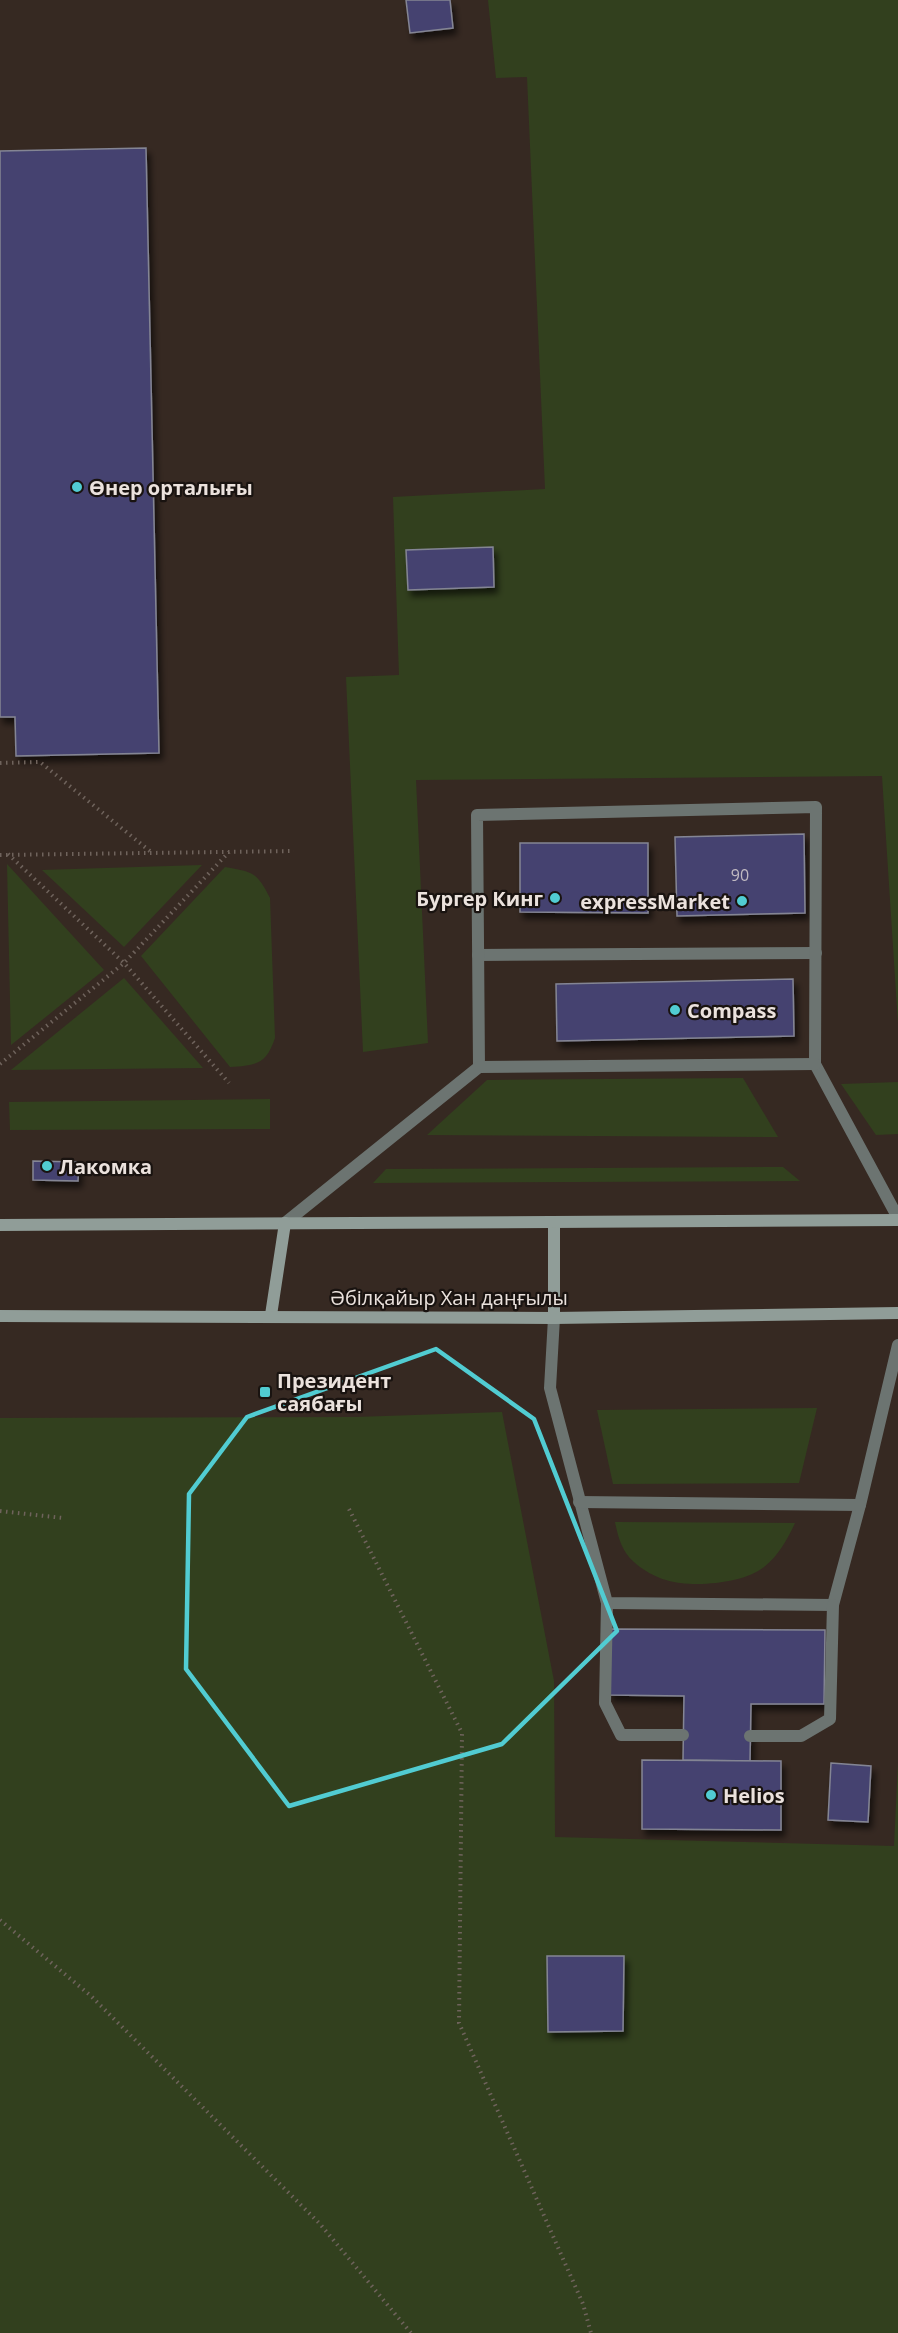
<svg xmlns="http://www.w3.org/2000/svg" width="898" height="2333" viewBox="0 0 898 2333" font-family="'Open Sans',sans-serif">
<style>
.green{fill:#32401e}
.building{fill:#44436f;stroke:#848594;stroke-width:1.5;filter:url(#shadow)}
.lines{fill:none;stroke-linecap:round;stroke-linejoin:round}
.path{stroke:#6f635c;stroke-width:4;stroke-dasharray:1.5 4.5;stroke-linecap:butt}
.service{stroke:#6c7471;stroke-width:12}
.secondary{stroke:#909d98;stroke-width:12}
.marked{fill:none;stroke:#51ccd2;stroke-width:4.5;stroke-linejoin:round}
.poi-dot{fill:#51ccd2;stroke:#191310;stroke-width:2}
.labels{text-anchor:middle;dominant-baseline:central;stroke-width:4.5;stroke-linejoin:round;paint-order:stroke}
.number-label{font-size:16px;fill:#c1bac2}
.poi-label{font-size:20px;font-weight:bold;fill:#ebe2dd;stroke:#191310;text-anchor:start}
.street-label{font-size:20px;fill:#ebe2dd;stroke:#191310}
</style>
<defs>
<filter id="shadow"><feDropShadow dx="3.5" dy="6" stdDeviation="3" flood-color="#0009"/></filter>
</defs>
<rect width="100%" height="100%" fill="#362922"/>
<g class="green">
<polygon points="488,0 898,0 898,1024 882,776 416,780 428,1043 363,1052 346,677 399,675 393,497 545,489 527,77 496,78"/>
<polygon points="7,864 104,970 11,1045"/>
<polygon points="202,865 124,947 42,870"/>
<path d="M225,867C253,872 257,872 270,898L275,1038C266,1065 256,1065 230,1067L141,956Z"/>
<polygon points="124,978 203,1068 11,1070"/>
<polygon points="743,1078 778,1137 427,1135 487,1080"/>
<polygon points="898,1082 898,1134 876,1135 841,1084"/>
<polygon points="270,1099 270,1129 10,1130 9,1102"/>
<polygon points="783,1167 800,1181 373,1183 386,1169"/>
<polygon points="817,1408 799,1483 613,1484 597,1410"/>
<polygon points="502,1412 554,1681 555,1837 894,1846 898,1762 898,2333 0,2333 0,1418 356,1417"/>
<path d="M615,1522L795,1523C787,1540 779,1555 764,1567C743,1584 691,1588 666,1580C657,1578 641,1569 634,1562C622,1552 618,1537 615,1522Z"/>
</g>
<g class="building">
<polygon points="406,0 450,0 453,28 410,33"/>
<polygon points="146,148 159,753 16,756 15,717 0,717 0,151"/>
<polygon points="493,547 494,587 408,590 406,550"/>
<polygon points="804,834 805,913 677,916 675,837"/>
<polygon points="520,843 648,843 648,913 520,912"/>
<polygon points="793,979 794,1036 557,1041 556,984"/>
<polygon points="33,1161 79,1162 78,1181 33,1180"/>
<polygon points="610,1629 825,1630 824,1704 751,1704 750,1761 683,1760 684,1696 609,1695"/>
<polygon points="642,1760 781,1761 781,1830 642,1829"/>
<polygon points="831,1763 871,1766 868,1822 828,1820"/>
<polygon points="547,1956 624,1956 623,2031 548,2032"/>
</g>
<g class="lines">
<g class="path">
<polyline points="0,763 40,762 151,852"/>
<polyline points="8,854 124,963 229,1083"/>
<polyline points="0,855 294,851"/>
<polyline points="0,1064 124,963 229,852"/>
<polyline points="349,1509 462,1733 459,2023 583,2304 591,2333"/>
<polyline points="0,1511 63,1518"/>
<polyline points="0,1920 91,1996 320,2224 411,2333"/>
</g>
<g class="service">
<polyline points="478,955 816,953"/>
<polyline points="479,1067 477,815 816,807 815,1064 898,1218"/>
<polyline points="285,1223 479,1067 815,1064"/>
<polyline points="554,1318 550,1388 607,1603 833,1605 860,1505 898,1345"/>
<polyline points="579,1502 860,1505"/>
<polyline points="607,1603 605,1703 621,1735 683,1735"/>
<polyline points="750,1736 801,1736 830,1719 833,1605"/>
</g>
<g class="secondary">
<polyline points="554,1222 554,1318"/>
<polyline points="0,1225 898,1220"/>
<polyline points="271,1315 285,1223"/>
<polyline points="0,1316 554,1318 898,1313"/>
</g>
</g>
<path class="marked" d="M436,1349L534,1419L617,1631L502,1744L289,1806L186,1669L189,1494L247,1417Z"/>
<g class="poi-dot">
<circle cx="77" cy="487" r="6"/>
<circle cx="555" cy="898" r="6"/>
<circle cx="742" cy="901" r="6"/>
<circle cx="675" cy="1010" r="6"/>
<circle cx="47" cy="1166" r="6"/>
<rect x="259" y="1386" width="12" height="12" rx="3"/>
<circle cx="711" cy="1795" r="6"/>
</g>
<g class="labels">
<g class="number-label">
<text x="740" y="875">90</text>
</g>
<g class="poi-label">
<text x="89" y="487">Өнер орталығы</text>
<text x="543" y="898" text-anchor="end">Бургер Кинг</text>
<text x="730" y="901" text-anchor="end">expressMarket</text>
<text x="687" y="1010">Compass</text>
<text x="59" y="1166">Лакомка</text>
<text x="277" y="1380">Президент<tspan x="277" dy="23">саябағы</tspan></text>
<text x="723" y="1795">Helios</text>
</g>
<g class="street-label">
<text x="449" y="1297">Әбілқайыр Хан даңғылы</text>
</g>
</g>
</svg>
